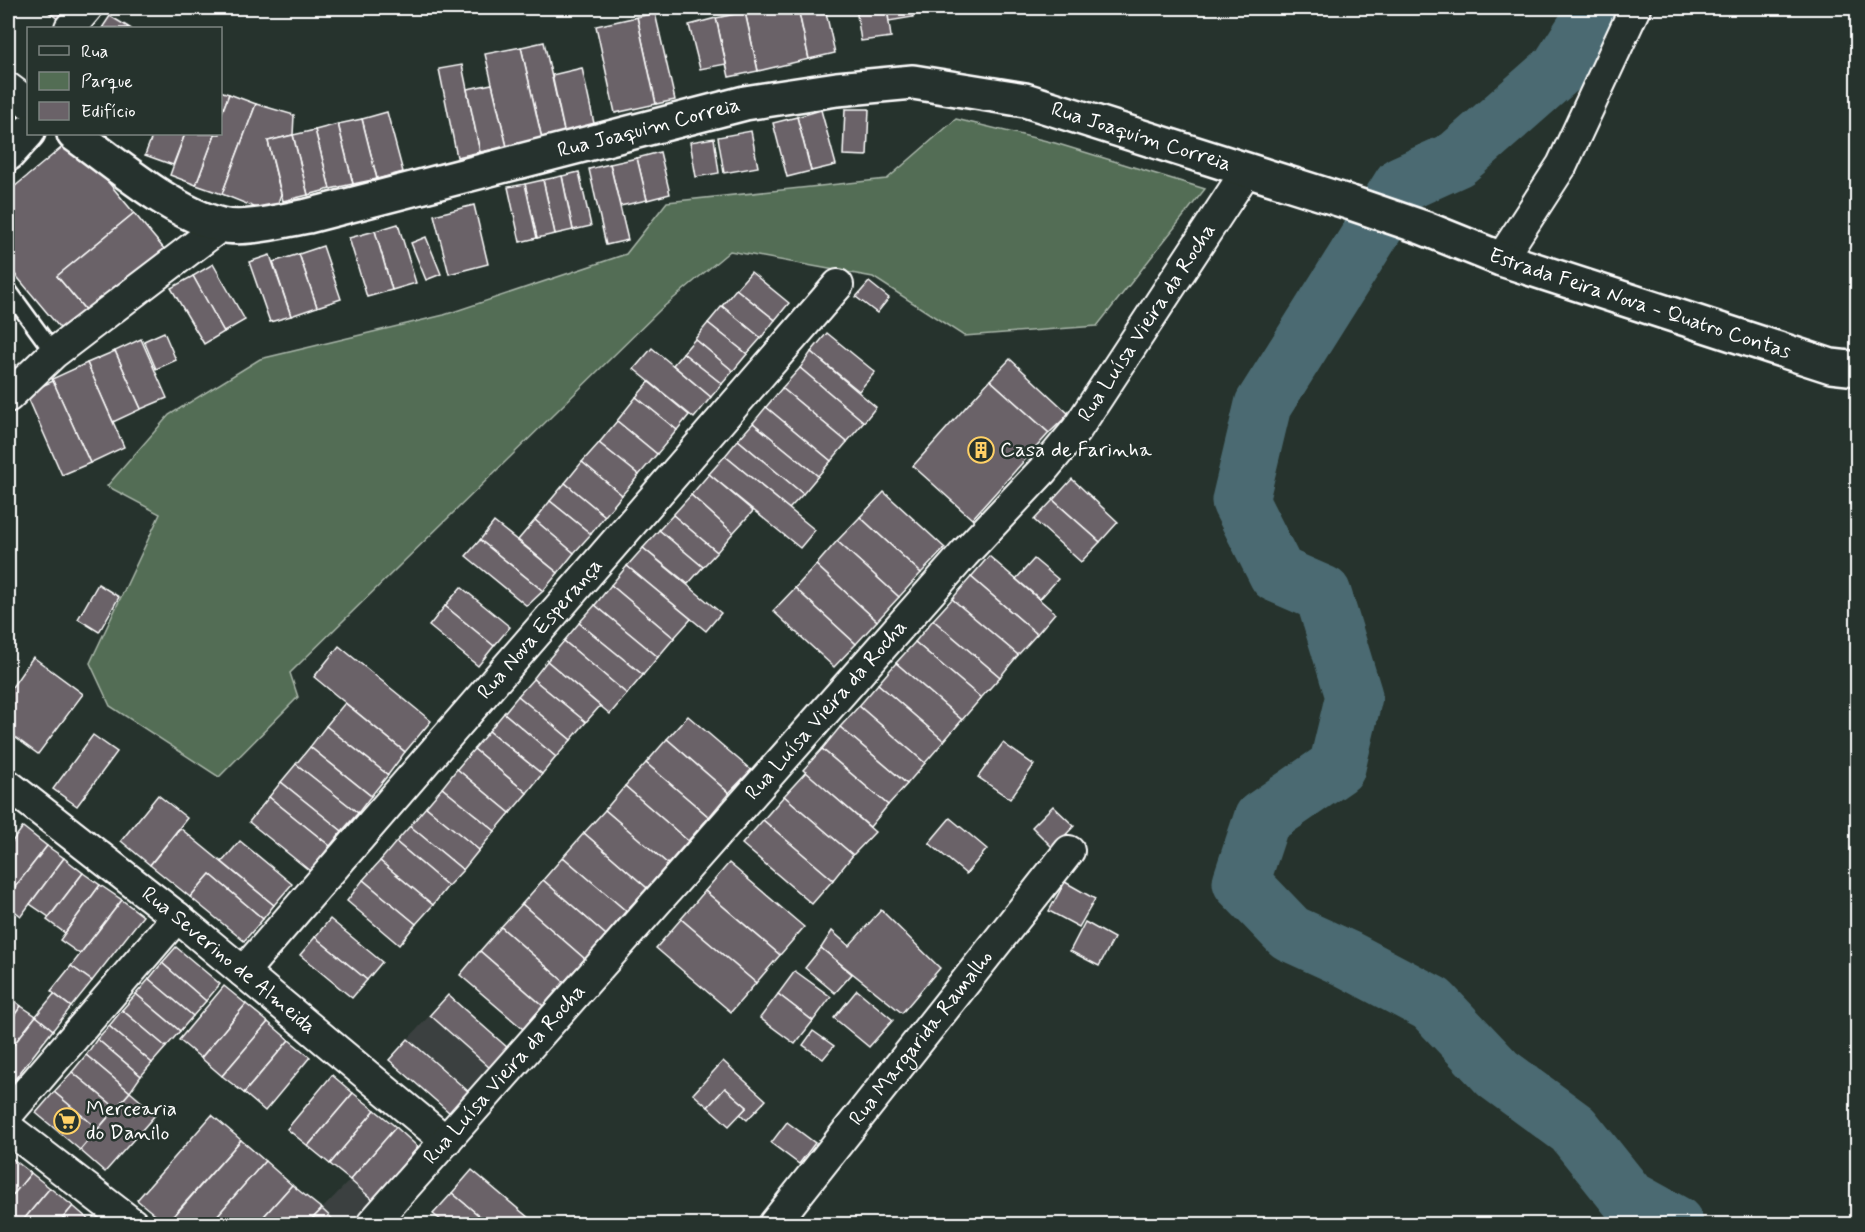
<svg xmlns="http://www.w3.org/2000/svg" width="1865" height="1232" viewBox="0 0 1865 1232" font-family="Mynerve,sans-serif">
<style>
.built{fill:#3a413f}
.green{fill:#536d54;stroke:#a9b6aa;stroke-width:1.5}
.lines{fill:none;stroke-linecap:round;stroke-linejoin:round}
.river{stroke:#4b6b72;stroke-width:57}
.building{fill:#6a6268;stroke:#fff;stroke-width:1.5}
.service-casing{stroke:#fff;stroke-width:20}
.minor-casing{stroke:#fff;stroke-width:34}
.tertiary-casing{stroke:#fff;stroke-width:38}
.service{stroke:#26332d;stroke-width:15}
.minor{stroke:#26332d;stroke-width:30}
.tertiary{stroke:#26332d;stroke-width:33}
.labels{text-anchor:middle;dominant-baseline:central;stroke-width:5;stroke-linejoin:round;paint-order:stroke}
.street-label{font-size:21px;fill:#fff;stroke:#26332d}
.poi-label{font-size:21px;fill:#fff;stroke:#26332d;text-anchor:start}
</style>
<rect width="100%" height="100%" fill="#26332d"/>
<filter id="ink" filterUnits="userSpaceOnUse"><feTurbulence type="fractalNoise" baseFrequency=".0167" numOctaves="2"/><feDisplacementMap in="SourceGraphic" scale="12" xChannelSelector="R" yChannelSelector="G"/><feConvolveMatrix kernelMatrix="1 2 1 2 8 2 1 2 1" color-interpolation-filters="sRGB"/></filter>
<g filter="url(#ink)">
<g class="built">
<polygon points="430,1015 490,1068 469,1092 408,1039"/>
<polygon points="350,1180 373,1200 350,1224 338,1224 322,1209"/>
</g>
<polygon class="green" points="956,119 1055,143 1205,189 1097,326 964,336 873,277 730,251 661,309 290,673 298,697 219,777 110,706 90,663 160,514 107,486 169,415 260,359 444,315 626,254 667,202 887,179"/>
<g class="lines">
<polyline class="river" points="1598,8 1559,69 1457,159 1402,184 1263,405 1240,501 1277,574 1323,594 1354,696 1337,767 1262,819 1241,882 1290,933 1347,959 1432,1004 1498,1074 1573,1129 1628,1198 1675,1224"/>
</g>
<g class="building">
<polygon points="43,8 72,8 62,22"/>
<polygon points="767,8 798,8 809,59 758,71 745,12"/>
<polygon points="798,8 825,8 835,53 809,59"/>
<polygon points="856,8 887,8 891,37 861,41"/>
<polygon points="887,8 911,8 913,17 889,21"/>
<polygon points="745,12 758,71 729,77 716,18"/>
<polygon points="655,13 675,100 656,104 637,17"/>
<polygon points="110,16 130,28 102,28"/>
<polygon points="637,17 656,104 615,113 596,26"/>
<polygon points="716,18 726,64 700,69 689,25"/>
<polygon points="544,42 565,135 542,139 521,47"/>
<polygon points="521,47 542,139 507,147 485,54"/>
<polygon points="462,65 480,152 457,157 439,69"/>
<polygon points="582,68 595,128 565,135 552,75"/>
<polygon points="492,84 507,147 480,152 467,89"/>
<polygon points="220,91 229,94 220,118"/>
<polygon points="229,94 256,104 222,194 196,185 215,134 220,134 220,118"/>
<polygon points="256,104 294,115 293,135 268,141 281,194 274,215 222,194"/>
<polygon points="845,109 869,109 867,156 843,155"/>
<polygon points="821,110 836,165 811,171 797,117"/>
<polygon points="387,112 403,172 377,179 362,119"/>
<polygon points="797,117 811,171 787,177 773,123"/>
<polygon points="362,119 377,179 353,184 338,124"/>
<polygon points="338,124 353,184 330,189 315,130"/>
<polygon points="315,130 330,189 308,195 293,135"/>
<polygon points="751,131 758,167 724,173 718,137"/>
<polygon points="153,134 185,134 173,165 145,155"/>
<polygon points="185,134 215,134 196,185 170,175"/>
<polygon points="293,135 308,195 283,201 268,141"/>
<polygon points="714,138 719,173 696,177 690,142"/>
<polygon points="72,139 134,213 57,276 88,313 64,333 8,266 8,192"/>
<polygon points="660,152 670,194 647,200 637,158"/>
<polygon points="637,158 647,200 620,206 610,164"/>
<polygon points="610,164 628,240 606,245 589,169"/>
<polygon points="579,172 591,226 573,230 562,176"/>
<polygon points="562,176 573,230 555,234 543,180"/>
<polygon points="543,180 555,234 537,238 525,184"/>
<polygon points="525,184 537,238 520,242 508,187"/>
<polygon points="474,205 488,264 449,274 434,215"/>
<polygon points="134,213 165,250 88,313 57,276"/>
<polygon points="398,224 416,283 392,290 375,231"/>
<polygon points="375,231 392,290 367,297 349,238"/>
<polygon points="426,237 441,274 426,280 411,243"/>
<polygon points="323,246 341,299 317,307 299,254"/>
<polygon points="299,254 317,307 291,316 273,262"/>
<polygon points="270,255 291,316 270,322 249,262"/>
<polygon points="213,264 245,320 224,332 193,276"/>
<polygon points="751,272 789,303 775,320 736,289"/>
<polygon points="193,276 224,332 204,344 171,288"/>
<polygon points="869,282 889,298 877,313 856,297"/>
<polygon points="736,289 775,320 761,338 722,306"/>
<polygon points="722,306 761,338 747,354 708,323"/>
<polygon points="708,323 747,354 733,371 695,339"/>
<polygon points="164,332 176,360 156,369 144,341"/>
<polygon points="827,333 875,372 859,391 811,352"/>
<polygon points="141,339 167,398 141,409 115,351"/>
<polygon points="695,339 733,371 722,384 683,353"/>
<polygon points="652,348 711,397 694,418 634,369"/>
<polygon points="115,351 141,409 113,422 87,363"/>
<polygon points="811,352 876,407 864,422 800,368"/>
<polygon points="683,353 722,384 711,397 673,365"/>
<polygon points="1010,359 1069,414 1049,433 990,380"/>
<polygon points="87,363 124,447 90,463 52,379"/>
<polygon points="800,368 864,422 847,442 782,388"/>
<polygon points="990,380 1049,433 972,519 913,466"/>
<polygon points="53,381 90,463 62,475 26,393"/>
<polygon points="649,382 689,415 677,430 636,397"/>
<polygon points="782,388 847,442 831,461 766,407"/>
<polygon points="636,397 677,430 657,454 617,421"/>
<polygon points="766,407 831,461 818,476 753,423"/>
<polygon points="617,421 657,454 639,475 599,443"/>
<polygon points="753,423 818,476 803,494 738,440"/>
<polygon points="738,440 803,494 789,509 725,456"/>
<polygon points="599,443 639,475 622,495 582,462"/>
<polygon points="725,456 815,530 800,548 709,474"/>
<polygon points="582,462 622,495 605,516 565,483"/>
<polygon points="709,474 753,511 733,533 691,495"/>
<polygon points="1072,479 1118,522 1100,542 1053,500"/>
<polygon points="565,483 605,516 591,534 550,501"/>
<polygon points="884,492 945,548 921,573 860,517"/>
<polygon points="691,495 733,533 717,552 673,515"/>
<polygon points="1053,500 1100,542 1081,562 1034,520"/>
<polygon points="550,501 591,534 574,553 535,520"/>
<polygon points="673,515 717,552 703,567 659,530"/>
<polygon points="860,517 921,573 899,597 837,541"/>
<polygon points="535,520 574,553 558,573 518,540"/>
<polygon points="494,522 558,573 543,591 480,540"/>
<polygon points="659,530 703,567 688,584 643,548"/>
<polygon points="480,540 543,591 527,606 466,556"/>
<polygon points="837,541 899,597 877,621 816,565"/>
<polygon points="643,548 721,613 706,631 627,566"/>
<polygon points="989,556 1055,613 1037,634 971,577"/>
<polygon points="1034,559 1058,579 1040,599 1016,579"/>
<polygon points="816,565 877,621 856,644 795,588"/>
<polygon points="627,566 691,619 674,638 611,585"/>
<polygon points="971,577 1037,634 1018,655 952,599"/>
<polygon points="98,584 119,597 99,632 78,619"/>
<polygon points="611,585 674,638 658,657 595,605"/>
<polygon points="461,587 510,627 494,646 445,606"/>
<polygon points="795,588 856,644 834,667 773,611"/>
<polygon points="952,599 1018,655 1000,677 933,620"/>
<polygon points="595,605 658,657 643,675 579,623"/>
<polygon points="445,606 494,646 478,666 429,626"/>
<polygon points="933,620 1000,677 981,698 915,642"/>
<polygon points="579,623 643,675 627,694 564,641"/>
<polygon points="564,641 627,694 610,714 547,661"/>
<polygon points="915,642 981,698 962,720 896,663"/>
<polygon points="339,646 431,721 405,752 314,677"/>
<polygon points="33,657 83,694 38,754 8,732 8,693"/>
<polygon points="547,661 600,706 586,722 533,679"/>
<polygon points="896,663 962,720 944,741 878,684"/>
<polygon points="533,679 586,722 571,740 518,696"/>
<polygon points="878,684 944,741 925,763 859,706"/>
<polygon points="518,696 571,740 556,757 504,713"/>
<polygon points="345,703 405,752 388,775 326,726"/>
<polygon points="859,706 925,763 907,784 840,727"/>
<polygon points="504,713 556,757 542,774 489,731"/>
<polygon points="688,716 751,770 729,793 667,739"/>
<polygon points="326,726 388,775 371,796 310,747"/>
<polygon points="840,727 907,784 888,805 822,749"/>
<polygon points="489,731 542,774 527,793 474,749"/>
<polygon points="93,735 117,752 77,806 53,789"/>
<polygon points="667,739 729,793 709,817 646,763"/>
<polygon points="1003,743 1034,765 1010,799 978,777"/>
<polygon points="310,747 371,796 358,813 296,764"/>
<polygon points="474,749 527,793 510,813 457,769"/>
<polygon points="822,749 888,805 870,827 803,770"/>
<polygon points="646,763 709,817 688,841 625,786"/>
<polygon points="296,764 358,813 342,831 281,782"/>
<polygon points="457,769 510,813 495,831 442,788"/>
<polygon points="806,772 875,832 853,855 784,796"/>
<polygon points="281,782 342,831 330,846 269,797"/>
<polygon points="625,786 688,841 668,864 605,810"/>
<polygon points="442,788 495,831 479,850 426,807"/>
<polygon points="158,795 187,818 150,865 121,841"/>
<polygon points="784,796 853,855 833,880 763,820"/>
<polygon points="269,797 330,846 310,871 249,822"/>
<polygon points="1053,806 1074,826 1053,848 1032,827"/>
<polygon points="426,807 479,850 463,870 410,826"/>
<polygon points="605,810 668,864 647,888 584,833"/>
<polygon points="950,818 987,849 966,874 929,843"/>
<polygon points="763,820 833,880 812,904 742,844"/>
<polygon points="410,826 463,870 448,886 396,842"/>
<polygon points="23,827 47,846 8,896 8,847"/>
<polygon points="180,828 274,905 263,919 210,874 190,897 150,865"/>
<polygon points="584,833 647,888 626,911 563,857"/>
<polygon points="240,841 292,884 274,905 222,862"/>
<polygon points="396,842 448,886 433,905 380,861"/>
<polygon points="47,846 64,858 21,916 8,906 8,896"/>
<polygon points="563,857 626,911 606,935 543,880"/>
<polygon points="64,858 83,873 49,917 30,904"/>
<polygon points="380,861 433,905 416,924 363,880"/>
<polygon points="729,863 804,927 780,955 705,891"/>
<polygon points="83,873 100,885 65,933 47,920"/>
<polygon points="210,874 263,919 244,941 190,897"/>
<polygon points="363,880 416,924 399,945 347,901"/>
<polygon points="543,880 606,935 585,959 522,904"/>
<polygon points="1065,882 1095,899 1079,927 1049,911"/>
<polygon points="100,885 122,900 80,954 60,940"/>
<polygon points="705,891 780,955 756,983 681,919"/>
<polygon points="122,900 143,916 92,981 71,966"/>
<polygon points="522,904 585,959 564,982 501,927"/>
<polygon points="881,910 940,968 902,1013 821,948 832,931 849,946"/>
<polygon points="330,919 382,962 367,980 315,937"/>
<polygon points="681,919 756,983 731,1012 656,948"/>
<polygon points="1085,922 1114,938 1099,966 1070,951"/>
<polygon points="501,927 564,982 543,1006 480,951"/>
<polygon points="315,937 367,980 352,998 300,955"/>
<polygon points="176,947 220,984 206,1001 162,963"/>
<polygon points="821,948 852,974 835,993 805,968"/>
<polygon points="480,951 543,1006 523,1029 460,975"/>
<polygon points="162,963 206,1001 193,1016 149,979"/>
<polygon points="71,966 92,981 71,1007 51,991"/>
<polygon points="795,971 831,997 813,1021 778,994"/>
<polygon points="149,979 193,1016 180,1031 136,994"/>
<polygon points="224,986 246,1004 201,1058 179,1040"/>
<polygon points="857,990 893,1020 869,1047 834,1018"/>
<polygon points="54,994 71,1007 53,1030 36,1016"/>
<polygon points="136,994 180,1031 166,1047 122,1010"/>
<polygon points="778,994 813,1021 795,1044 760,1018"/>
<polygon points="448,995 508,1048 490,1068 430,1015"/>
<polygon points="8,996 21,1006 8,1024"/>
<polygon points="246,1004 268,1022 222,1076 201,1058"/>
<polygon points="21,1006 36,1016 8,1052 8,1024"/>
<polygon points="122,1010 166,1047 152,1063 109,1026"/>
<polygon points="36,1016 53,1030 8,1088 8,1052"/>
<polygon points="268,1022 289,1040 244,1093 222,1076"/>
<polygon points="109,1026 152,1063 141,1076 97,1039"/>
<polygon points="813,1031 834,1046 823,1059 803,1045"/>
<polygon points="97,1039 141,1076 130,1092 86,1055"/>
<polygon points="408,1039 469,1092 450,1113 389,1060"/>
<polygon points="289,1040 310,1057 265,1111 244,1093"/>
<polygon points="86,1055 130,1092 116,1108 72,1072"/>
<polygon points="723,1061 766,1100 747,1120 740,1114 747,1107 725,1088 708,1107 693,1094"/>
<polygon points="72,1072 116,1108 98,1129 54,1092"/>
<polygon points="332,1075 353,1093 308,1146 287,1129"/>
<polygon points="725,1088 747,1107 729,1126 708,1107"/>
<polygon points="54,1092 98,1129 80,1150 36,1113"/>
<polygon points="130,1092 156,1114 105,1172 80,1150"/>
<polygon points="353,1093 375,1110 330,1164 308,1146"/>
<polygon points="375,1110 396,1127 350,1180 330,1164"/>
<polygon points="212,1115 241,1140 166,1224 137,1200"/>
<polygon points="787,1122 815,1143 799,1164 771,1143"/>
<polygon points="396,1127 418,1147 373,1200 350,1180"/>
<polygon points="241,1140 265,1161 210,1224 167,1224"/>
<polygon points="9,1156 31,1173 8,1201 8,1158"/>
<polygon points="265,1161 292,1185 257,1224 210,1224"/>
<polygon points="472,1170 536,1224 489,1224 452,1193"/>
<polygon points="31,1173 50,1188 20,1224 8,1224 8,1201"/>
<polygon points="292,1185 322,1209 307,1224 257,1224"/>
<polygon points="50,1188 73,1206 58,1224 20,1224"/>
<polygon points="452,1193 489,1224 446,1224 433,1214"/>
<polygon points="73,1206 94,1224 58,1224"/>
<polygon points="322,1209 338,1224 307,1224"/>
</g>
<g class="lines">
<g class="service-casing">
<polyline id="service" points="8,290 54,353"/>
</g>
<g class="minor-casing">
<g id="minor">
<polyline points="70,28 87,8"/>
<polyline points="8,88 28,103"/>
<polyline points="1501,259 1562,165 1635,8"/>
<polyline points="8,397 54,353 222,225"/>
<path id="s1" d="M8,785L177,917L446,1141"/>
<path id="s2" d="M243,972L838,285"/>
<polyline points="8,1114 177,917"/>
<polyline points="8,1128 133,1224"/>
<path id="s3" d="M372,1224L964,554L1043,470L1077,429L1247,170"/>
<path id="s4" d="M774,1224L1069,851"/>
</g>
</g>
<g class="tertiary-casing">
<g id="tertiary">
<path id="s5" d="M74,134C115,163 172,213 221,225C245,231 284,220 308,216L745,103L837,89L913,82L1025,100L1351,203L1424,228L1501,259L1831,366L1858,369"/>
<polyline points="8,154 28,132"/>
</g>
</g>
<use href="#service" class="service"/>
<use href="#minor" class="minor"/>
<use href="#tertiary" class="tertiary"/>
</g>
</g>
<defs>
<g id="building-ring" transform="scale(1.35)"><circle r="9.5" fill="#26332d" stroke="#ffd166" stroke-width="1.5"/><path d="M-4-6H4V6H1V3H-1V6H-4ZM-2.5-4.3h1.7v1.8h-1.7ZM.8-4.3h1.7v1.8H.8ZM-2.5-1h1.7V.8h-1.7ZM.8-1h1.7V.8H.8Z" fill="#ffd166"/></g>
<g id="supermarket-ring" transform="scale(1.35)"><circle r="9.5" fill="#26332d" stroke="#ffd166" stroke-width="1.5"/><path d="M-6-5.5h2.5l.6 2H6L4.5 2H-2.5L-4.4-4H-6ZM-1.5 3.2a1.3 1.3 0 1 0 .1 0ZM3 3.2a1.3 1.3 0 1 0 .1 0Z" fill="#ffd166"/></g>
</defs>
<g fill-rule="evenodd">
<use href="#building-ring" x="981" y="450"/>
<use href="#supermarket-ring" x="67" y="1121"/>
</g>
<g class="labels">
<g class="street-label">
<text stroke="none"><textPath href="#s5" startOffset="614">Rua Joaquim Correia</textPath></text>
<text stroke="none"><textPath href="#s5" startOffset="1118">Rua Joaquim Correia</textPath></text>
<text stroke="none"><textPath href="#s5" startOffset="1644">Estrada Feira Nova - Quatro Contas</textPath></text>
<text stroke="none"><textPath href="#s3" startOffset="1190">Rua Luísa Vieira da Rocha</textPath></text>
<text stroke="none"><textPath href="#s2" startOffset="454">Rua Nova Esperança</textPath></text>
<text stroke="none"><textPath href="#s3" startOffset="686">Rua Luísa Vieira da Rocha</textPath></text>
<text stroke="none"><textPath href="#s1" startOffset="282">Rua Severino de Almeida</textPath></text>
<text stroke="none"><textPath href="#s4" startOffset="237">Rua Margarida Ramalho</textPath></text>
<text stroke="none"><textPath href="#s3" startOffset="200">Rua Luísa Vieira da Rocha</textPath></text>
</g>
<g class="poi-label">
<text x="1000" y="450">Casa de Farinha</text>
<text x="86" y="1109">Mercearia<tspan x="86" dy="24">do Danilo</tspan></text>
</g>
</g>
<rect width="1865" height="1232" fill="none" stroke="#26332d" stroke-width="30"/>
<rect x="15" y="15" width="1835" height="1202" fill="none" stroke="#fff" stroke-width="2" filter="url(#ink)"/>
<rect x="27" y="27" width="195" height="108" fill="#26332d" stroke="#7d8581" stroke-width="1.5"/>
<rect x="39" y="46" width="30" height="9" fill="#26332d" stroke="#7d8581" stroke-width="1.5"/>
<text x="81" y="57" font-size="18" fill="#ffffff">Rua</text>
<rect x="39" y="72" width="30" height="18" fill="#536d54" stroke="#7d8581" stroke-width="1.5"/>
<text x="81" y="87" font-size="18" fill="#ffffff">Parque</text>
<rect x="39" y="102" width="30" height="18" fill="#6a6268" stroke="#7d8581" stroke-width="1.5"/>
<text x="81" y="117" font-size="18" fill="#ffffff">Edifício</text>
</svg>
